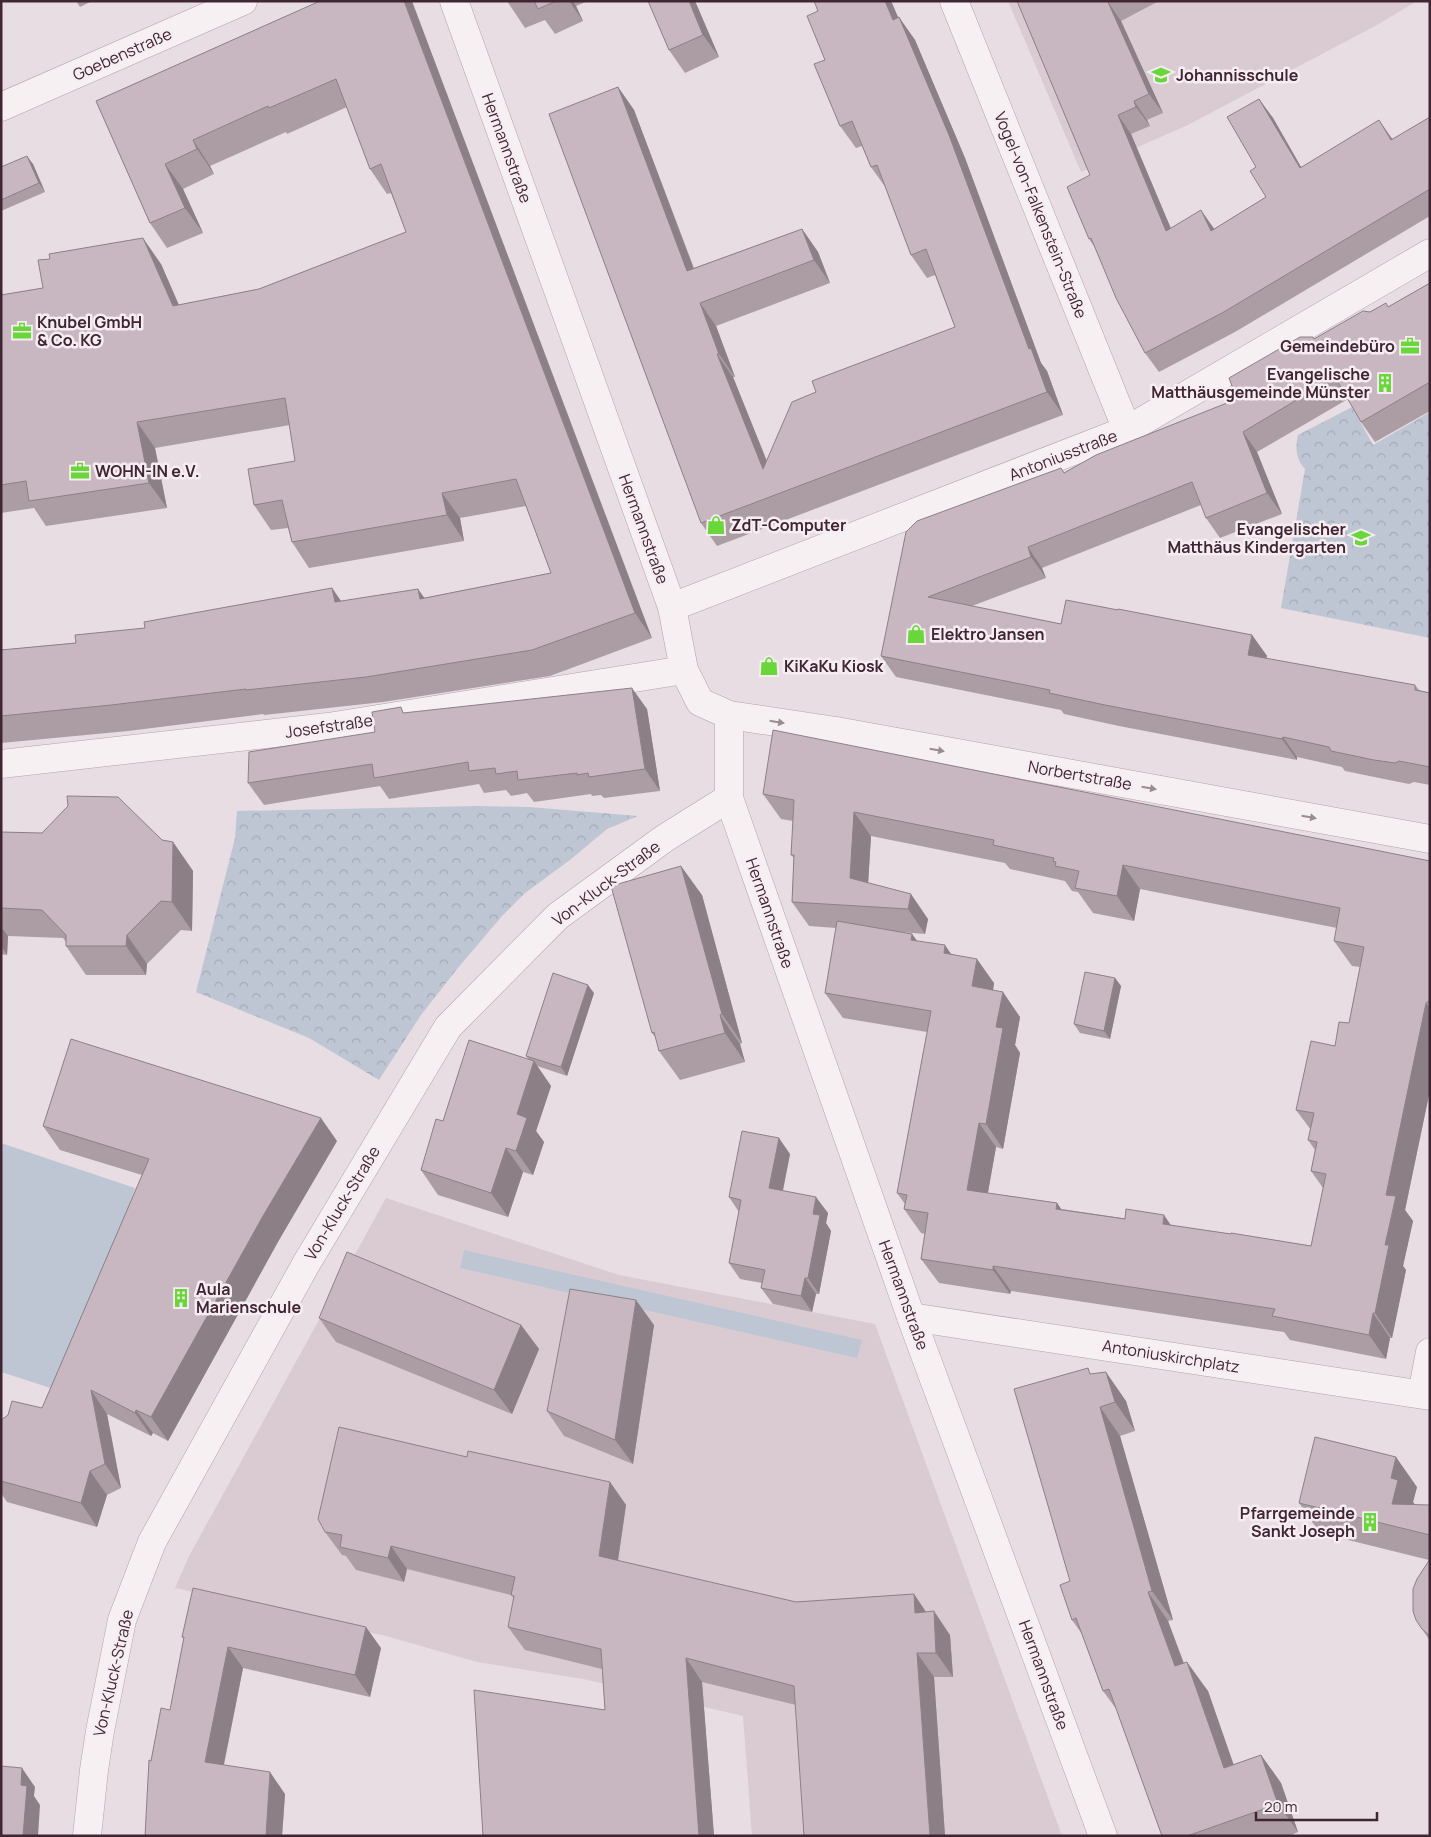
<svg xmlns="http://www.w3.org/2000/svg" width="1431" height="1837" viewBox="0 0 1431 1837" font-family="Manrope,sans-serif">
<style>
.built{fill:#dacbd3}
.grass{fill:#bec6d3}
.park{fill:url(#park-crowns)}
.lines{fill:none;stroke-linecap:round;stroke-linejoin:round}
.minor-casing{stroke:#b2a2ab;stroke-width:29}
.minor{stroke:#f6f0f3;stroke-width:28}
.wall{fill:#ac9da5;fill-rule:evenodd}
.shaded-wall{fill:#8c8086}
.building{fill:#c8b7c0;stroke:#8c8086}
.oneway{fill:#9b8b93}
.labels{text-anchor:middle;dominant-baseline:central;stroke-width:5;stroke-linejoin:round;paint-order:stroke}
.street-label{font-size:16px;fill:#402633;stroke:#f6edf2}
.poi-label{font-size:16px;font-weight:bold;fill:#402633;stroke:#f6edf2;text-anchor:start}
</style>
<defs>
<pattern id="park-crowns" width="20" height="18" patternUnits="userSpaceOnUse" patternTransform="scale(1.25)"><rect width="20" height="18" fill="#bec6d3"/><path d="M2 6a3 3 0 1 1 6 0M12 15a3 3 0 1 1 6 0" fill="none" stroke="#a4aab6"/></pattern>
</defs>
<rect width="100%" height="100%" fill="#e8dde3"/>
<g class="built">
<polygon points="1008,1 1417,1 1377,25 1188,125 1081,172"/>
<polygon points="386,1198 619,1275 875,1324 1062,1836 752,1836 743,1716 583,1679 477,1662 386,1636 175,1588 188,1558"/>
</g>
<g class="grass">
<polygon points="1,1143 135,1188 66,1393 1,1372"/>
<polygon points="464,1250 862,1340 857,1358 460,1268"/>
</g>
<g class="park">
<path d="M1352,407L1373,445L1430,412V638L1281,608L1305,469C1296,459 1295,449 1298,435Z"/>
<polygon points="478,806 529,807 638,816 607,829 570,860 525,893 502,916 457,969 421,1015 379,1080 309,1038 196,992 235,838 237,811"/>
</g>
<g class="lines">
<g class="minor-casing">
<g id="minor">
<polyline points="454,1 672,607 684,670 700,702 729,715 836,731 1430,839"/>
<polyline points="954,1 1127,430"/>
<polyline points="1,107 243,1"/>
<polyline points="672,607 1127,430 1430,253"/>
<polyline points="729,715 729,798 911,1317 1103,1836"/>
<polyline points="1,764 328,727 684,670"/>
<polyline points="911,1317 1430,1396"/>
<polyline points="1422,1394 1430,1352"/>
<polyline points="87,1836 94,1770 100,1731 122,1620 152,1542 306,1264 448,1027 558,916 665,838 729,798"/>
</g>
</g>
<use href="#minor" class="minor"/>
</g>
<g class="wall">
<polygon points="76,1 92,1 80,7"/>
<polygon points="320,1 652,638 550,676 383,702 264,715 263,714 128,731 1,743 1,650 76,643 332,588 341,601 424,598 551,573 526,506 460,518 464,541 309,568 292,542 288,528 271,530 254,505 295,461 290,425 155,448 167,508 46,526 34,508 1,513 1,295 43,288 161,264 179,305 259,289 406,232 391,193 387,194 370,169 347,107 287,134 286,132 210,166 214,174 183,189 203,233 167,248 150,223 96,101"/>
<polygon points="507,1 588,1 576,6 583,21 555,34 545,20 525,28"/>
<polygon points="695,1 719,57 685,73 669,50"/>
<polygon points="891,1 898,17 915,40 965,158 1041,363 1047,371 1063,415 717,546 701,523 618,87 634,110 694,268 802,229 818,252 830,283 716,326 735,377 733,377 767,461 816,392 955,327 935,275 927,278 911,255 886,188 871,167 862,146 856,148 840,126 825,60 818,11"/>
<polygon points="1017,1 1159,1 1121,21 1163,113 1147,120 1150,126 1131,134 1171,229 1214,229 1266,197 1256,167 1259,99 1273,118 1301,167 1393,139 1430,117 1430,216 1235,332 1159,372 1145,353 1094,246 1089,239 1090,175"/>
<polygon points="33,164 45,192 1,211 1,167"/>
<polygon points="1430,283 1430,411 1375,442 1361,422 1348,399 1257,452 1282,514 1220,538 1206,518 1201,505 1042,568 1046,578 972,606 1061,624 1118,610 1252,635 1267,656 1266,659 1415,685 1419,690 1430,693 1430,785 1414,782 1409,784 1389,780 1345,771 1342,767 1297,757 1297,760 1119,726 1064,714 1061,710 896,677 881,656 917,521 1064,473 1237,399 1314,339 1370,312 1388,307"/>
<polygon points="647,709 660,791 604,798 601,795 592,796 591,794 534,802 527,793 511,796 506,790 484,793 479,784 389,799 380,786 264,805 248,783 375,732 405,713"/>
<path d="M763,794L1430,861V1090L1405,1210L1413,1221L1403,1266L1406,1270L1392,1338H1390L1386,1359L1290,1340L1284,1332L1011,1291L1010,1294L939,1283L921,1259L925,1234L921,1233L904,1209L905,1204L897,1193L927,1032L843,1018L825,993L836,928L809,926L792,902L794,858L791,855L793,821L781,819ZM871,836L1005,863L1010,869L1065,881L1072,891L1078,892L1093,913L1134,921L1140,889L1337,928L1334,941L1352,966L1360,967L1349,1023L1296,1110L1311,1130L1308,1140L1315,1150L1311,1171L1323,1188L1311,1246L1061,1209L1057,1203L988,1193L996,1147L1003,1149L1020,1053L1015,1045L1020,1017L993,990L994,983L951,954L917,941L912,934L900,932L925,934L928,919L868,883Z"/>
<polygon points="1,832 162,840 173,842 193,871 192,931 181,930 147,964 146,975 86,975 66,946 66,942 63,938 8,936 7,955 1,954"/>
<polygon points="702,895 742,1043 740,1044 745,1062 680,1080 659,1051 656,1038 652,1033"/>
<polygon points="1115,978 1121,986 1110,1039 1080,1033 1074,1024"/>
<polygon points="594,993 567,1076 537,1066 551,1086 536,1131 544,1142 533,1175 523,1172 508,1217 438,1195 421,1170 529,1060 526,1056"/>
<polygon points="43,1126 337,1141 279,1240 168,1441 153,1433 151,1436 107,1414 121,1488 107,1495 97,1527 7,1502 1,1493 1,1420 42,1408 142,1175 60,1150"/>
<polygon points="790,1154 783,1191 828,1213 826,1223 831,1231 819,1294 816,1294 812,1312 773,1304 761,1288 762,1283 740,1279 729,1263 739,1212 729,1197"/>
<polygon points="319,1318 521,1325 539,1349 512,1414 336,1342"/>
<polygon points="654,1325 633,1464 564,1436 547,1411"/>
<polygon points="1092,1374 1126,1401 1135,1431 1120,1436 1173,1620 1168,1621 1184,1663 1208,1691 1233,1765 1261,1755 1281,1783 1298,1832 1289,1836 1162,1836 1117,1710 1103,1691 1082,1634 1072,1620 1070,1581"/>
<polygon points="467,1457 610,1482 626,1505 618,1561 796,1602 914,1594 926,1612 950,1635 953,1677 934,1677 945,1836 804,1836 796,1705 702,1682 714,1836 483,1836 605,1710 602,1669 525,1650 508,1627 514,1598 511,1595 407,1569 404,1582 356,1570 346,1556 342,1555 325,1532"/>
<polygon points="1417,1487 1413,1502 1415,1505 1430,1505 1430,1641 1416,1620 1429,1560 1320,1533 1299,1503"/>
<polygon points="182,1637 381,1648 370,1697 243,1668 224,1765 285,1794 282,1836 145,1836 151,1761 170,1710 184,1639"/>
</g>
<g class="shaded-wall">
<polygon points="404,1 412,1 652,638 635,613"/>
<polygon points="569,1 573,1 576,6 583,21"/>
<polygon points="689,1 695,1 719,57 703,35"/>
<polygon points="885,1 891,1 909,43 893,20"/>
<polygon points="1108,2 1121,21 1163,113 1149,94"/>
<polygon points="899,17 915,40 965,158 1041,363 1047,371 1063,415 1047,392 1029,349"/>
<polygon points="618,87 634,110 703,294 687,271"/>
<polygon points="1259,99 1273,118 1313,188 1300,168"/>
<polygon points="1134,101 1147,120 1150,126 1136,107"/>
<polygon points="1118,115 1131,134 1180,250 1166,231"/>
<polygon points="1379,120 1393,140 1391,140"/>
<polygon points="193,140 210,166 214,174 197,149"/>
<polygon points="27,156 33,164 45,192 39,183"/>
<polygon points="165,164 183,189 203,233 185,208"/>
<polygon points="1201,210 1215,230 1211,231"/>
<polygon points="802,229 818,252 830,283 814,260"/>
<polygon points="143,238 161,264 190,331 173,306"/>
<polygon points="700,303 716,326 735,377 719,354"/>
<polygon points="717,354 733,377 779,492 763,469"/>
<polygon points="137,422 155,448 167,508 149,483"/>
<polygon points="1243,432 1257,452 1282,514 1267,493"/>
<polygon points="442,493 460,518 464,541 447,515"/>
<polygon points="1028,547 1042,568 1046,578 1031,557"/>
<polygon points="332,588 349,613 335,602"/>
<polygon points="418,589 436,614 420,599"/>
<polygon points="1252,635 1267,656 1262,676 1248,655"/>
<polygon points="632,688 647,709 660,791 645,769"/>
<polygon points="1283,737 1297,757 1297,760 1282,739"/>
<polygon points="854,812 871,836 867,902 850,878"/>
<polygon points="173,842 193,871 192,931 172,902"/>
<polygon points="1123,865 1140,889 1134,921 1117,896"/>
<polygon points="681,866 702,895 742,1043 722,1014"/>
<polygon points="911,894 928,919 925,934 908,909"/>
<polygon points="1,927 8,936 7,955 1,946"/>
<polygon points="912,934 930,959 911,940"/>
<polygon points="127,935 147,964 146,975 126,946"/>
<polygon points="945,945 962,970 944,953"/>
<polygon points="977,959 994,983 990,1011 972,986"/>
<polygon points="1115,978 1121,986 1110,1039 1104,1031"/>
<polygon points="588,985 594,993 567,1076 561,1067"/>
<polygon points="1003,992 1020,1017 1015,1045 1020,1053 1003,1149 986,1124 996,1027"/>
<polygon points="1426,1003 1430,1009 1430,1090 1405,1210 1413,1221 1403,1266 1406,1270 1392,1338 1375,1313 1385,1245 1386,1195"/>
<polygon points="720,1015 740,1044 745,1062 725,1033"/>
<polygon points="534,1061 551,1086 536,1131 544,1142 533,1175 516,1151 517,1114"/>
<polygon points="321,1118 337,1141 279,1240 168,1441 151,1417 263,1216"/>
<polygon points="979,1123 996,1147 984,1214 967,1190"/>
<polygon points="779,1138 790,1154 780,1204 769,1188"/>
<polygon points="506,1148 523,1172 508,1217 491,1193"/>
<polygon points="816,1197 828,1213 826,1223 831,1231 819,1294 808,1278 813,1214"/>
<polygon points="1057,1203 1074,1228 1056,1209"/>
<polygon points="1164,1215 1181,1240 1163,1224"/>
<polygon points="993,1266 1011,1291 1010,1294 993,1270"/>
<polygon points="805,1278 816,1294 812,1312 801,1296"/>
<polygon points="636,1300 654,1325 633,1464 615,1440"/>
<polygon points="1373,1313 1390,1338 1386,1359 1369,1335"/>
<polygon points="521,1325 539,1349 512,1414 494,1390"/>
<polygon points="1106,1372 1126,1401 1135,1431 1115,1402"/>
<polygon points="91,1390 107,1414 121,1488 105,1464"/>
<polygon points="1100,1407 1120,1436 1173,1620 1152,1591"/>
<polygon points="136,1410 153,1433 151,1436 135,1413"/>
<polygon points="1396,1457 1417,1487 1413,1502 1419,1510 1392,1504 1391,1478"/>
<polygon points="90,1471 107,1495 97,1527 81,1503"/>
<polygon points="610,1482 626,1505 615,1580 599,1556"/>
<polygon points="391,1546 407,1569 404,1582 388,1558"/>
<polygon points="1148,1592 1168,1621 1195,1695 1175,1666"/>
<polygon points="914,1594 930,1618 915,1613"/>
<polygon points="934,1611 950,1635 953,1677 936,1653"/>
<polygon points="366,1627 381,1648 370,1697 355,1675"/>
<polygon points="228,1647 243,1668 220,1783 205,1762"/>
<polygon points="917,1653 934,1677 945,1836 930,1836"/>
<polygon points="686,1658 702,1682 714,1836 699,1836"/>
<polygon points="1187,1662 1208,1691 1245,1797 1224,1768"/>
<polygon points="1261,1755 1281,1783 1298,1832 1278,1804"/>
<polygon points="22,1768 35,1787 34,1796 40,1805 38,1836 23,1836 21,1785"/>
<polygon points="270,1772 285,1794 282,1836 266,1836"/>
</g>
<g class="building">
<polygon points="320,1 404,1 635,613 532,650 366,677 246,690 246,689 111,705 1,716 1,650 76,643 75,635 145,628 144,622 332,588 335,602 418,589 420,599 551,573 516,479 442,493 447,515 292,542 282,500 254,505 248,469 295,461 285,398 137,422 149,483 29,501 26,481 1,485 1,295 43,288 38,260 50,259 49,254 143,238 173,306 259,289 406,232 381,164 370,169 336,79 269,108 268,106 193,140 197,149 165,164 185,208 150,223 96,101"/>
<polygon points="534,1 556,1 538,9"/>
<polygon points="648,1 689,1 703,35 669,50"/>
<polygon points="814,1 885,1 893,20 899,17 949,135 1029,349 1031,348 1047,392 701,523 549,114 618,87 687,271 802,229 814,260 700,303 719,354 717,354 763,469 792,402 816,392 812,381 955,327 926,249 911,255 877,165 871,167 852,121 840,126 814,64 825,60 807,16 818,11"/>
<polygon points="1017,1 1109,1 1108,2 1149,94 1134,101 1136,107 1118,115 1166,231 1201,210 1211,231 1266,197 1250,171 1256,167 1227,117 1259,99 1300,168 1379,120 1391,140 1430,117 1430,189 1222,313 1145,353 1116,298 1091,238 1089,239 1067,187 1090,175"/>
<polygon points="27,156 39,183 1,200 1,167"/>
<polygon points="1430,283 1430,382 1361,422 1335,377 1243,432 1267,493 1206,518 1192,482 1028,547 1031,557 928,597 1061,624 1066,600 1118,610 1118,609 1252,635 1248,655 1415,685 1415,690 1430,693 1430,767 1399,761 1395,763 1374,760 1331,751 1329,747 1283,737 1282,739 1105,705 1049,693 1050,690 881,656 906,532 917,521 1061,468 1064,473 1096,455 1237,399 1229,378 1300,337 1313,337 1314,339 1363,311 1370,312 1386,303 1388,307"/>
<polygon points="632,688 645,769 589,777 588,773 577,775 577,773 518,780 517,771 496,774 495,768 469,771 468,762 374,778 372,764 248,783 249,752 375,732 372,712 401,707 403,713"/>
<polygon points="773,730 1430,861 1430,1000 1426,1003 1386,1195 1396,1196 1385,1245 1389,1245 1375,1313 1373,1313 1369,1335 1272,1316 1275,1309 993,1266 993,1270 921,1259 928,1213 904,1209 907,1195 897,1193 931,1011 825,993 837,921 912,934 911,940 945,945 944,953 977,959 972,986 1003,992 996,1027 1003,1028 986,1124 979,1123 967,1190 1057,1203 1056,1209 1125,1219 1126,1209 1164,1215 1163,1224 1231,1234 1231,1233 1311,1246 1326,1174 1311,1171 1317,1142 1308,1140 1314,1113 1296,1110 1311,1041 1335,1046 1339,1022 1349,1023 1364,947 1334,941 1340,908 1123,865 1117,896 1075,888 1079,871 1055,866 1056,862 1053,861 1054,858 993,845 994,840 854,812 850,878 911,894 908,909 792,902 794,855 791,855 794,800 763,794"/>
<polygon points="67,796 118,797 162,840 173,842 172,902 161,901 127,935 126,946 66,946 66,935 42,910 1,908 1,832 42,833 68,806"/>
<polygon points="681,866 722,1014 720,1015 725,1033 659,1051 654,1032 652,1033 611,886"/>
<polygon points="1085,972 1115,978 1104,1031 1074,1024"/>
<polygon points="553,973 588,985 561,1067 526,1056"/>
<polygon points="71,1039 321,1118 263,1216 151,1417 136,1410 135,1413 91,1390 105,1464 90,1471 81,1503 1,1481 1,1420 8,1415 12,1401 42,1408 149,1159 43,1126"/>
<polygon points="469,1040 534,1061 517,1114 527,1118 516,1151 506,1148 491,1193 421,1170 436,1119 443,1121"/>
<polygon points="742,1131 779,1138 769,1188 816,1197 813,1214 820,1215 808,1278 805,1278 801,1296 761,1288 765,1270 729,1263 741,1200 729,1197"/>
<polygon points="347,1252 521,1325 494,1390 319,1318"/>
<polygon points="570,1289 636,1300 615,1440 547,1411"/>
<polygon points="1088,1368 1090,1374 1106,1372 1115,1402 1100,1407 1152,1591 1148,1592 1175,1666 1187,1662 1224,1768 1261,1755 1278,1804 1187,1836 1162,1836 1109,1689 1103,1691 1076,1618 1072,1620 1060,1585 1070,1581 1014,1389"/>
<polygon points="339,1427 467,1457 468,1451 610,1482 599,1556 796,1602 914,1594 915,1613 934,1611 936,1653 917,1653 930,1836 804,1836 794,1686 686,1658 699,1836 483,1836 474,1690 605,1710 601,1649 508,1627 514,1596 511,1595 515,1577 391,1546 388,1558 340,1547 342,1535 325,1532 318,1519"/>
<polygon points="1315,1437 1396,1457 1391,1478 1398,1480 1392,1504 1430,1505 1430,1535 1299,1503"/>
<polygon points="1430,1559 1430,1636 1422,1629 1416,1620 1413,1611 1413,1589 1417,1579"/>
<polygon points="193,1588 366,1627 355,1675 228,1647 205,1762 270,1772 266,1836 145,1836 149,1760 151,1761 161,1708 170,1710 184,1637 182,1637"/>
<polygon points="1,1766 22,1768 21,1785 27,1786 23,1836 1,1836"/>
</g>
<defs><path id="oneway-solid" d="M-6-.8H1V-3.2L6.5 0L1 3.2V.8H-6Z" transform="scale(1.25)"/></defs>
<g class="oneway">
<use href="#oneway-solid" transform="translate(777 722) rotate(9)"/>
<use href="#oneway-solid" transform="translate(937 750) rotate(10)"/>
<use href="#oneway-solid" transform="translate(1149 788) rotate(10)"/>
<use href="#oneway-solid" transform="translate(1309 817) rotate(10)"/>
</g>
<defs>
<g id="school-bare" transform="scale(1.5)"><path d="M0-5L7-2L0 1L-7-2ZM-4 1L0 2.5L4 1V4Q0 6-4 4Z" fill="#69d739" stroke="#f6edf2" stroke-width="2.5" paint-order="stroke"/></g>
<g id="office-bare" transform="scale(1.5)"><path d="M-6-3h4V-5.5h4V-3h4V5H-6ZM-1-4.5V-3h2v-1.5ZM-6 0V1H6V0Z" fill="#69d739" stroke="#f6edf2" stroke-width="2.5" paint-order="stroke"/></g>
<g id="building-bare" transform="scale(1.5)"><path d="M-4-6H4V6H1V3H-1V6H-4ZM-2.5-4.3h1.7v1.8h-1.7ZM.8-4.3h1.7v1.8H.8ZM-2.5-1h1.7V.8h-1.7ZM.8-1h1.7V.8H.8Z" fill="#69d739" stroke="#f6edf2" stroke-width="2.5" paint-order="stroke"/></g>
<g id="shop-bare" transform="scale(1.5)"><path d="M-5-2.5h2.3a2.7 3.5 0 0 1 5.4 0H5L5.5 6h-11ZM-1.5-2.5h3a1.5 2.3 0 0 0-3 0Z" fill="#69d739" stroke="#f6edf2" stroke-width="2.5" paint-order="stroke"/></g>
</defs>
<g fill-rule="evenodd">
<use href="#school-bare" x="1161" y="75"/>
<use href="#office-bare" x="22" y="331"/>
<use href="#office-bare" x="1410" y="346"/>
<use href="#building-bare" x="1385" y="383"/>
<use href="#office-bare" x="80" y="471"/>
<use href="#shop-bare" x="716" y="525"/>
<use href="#school-bare" x="1361" y="538"/>
<use href="#shop-bare" x="916" y="634"/>
<use href="#shop-bare" x="769" y="666"/>
<use href="#building-bare" x="181" y="1298"/>
<use href="#building-bare" x="1370" y="1522"/>
</g>
<g class="labels">
<g class="street-label">
<text transform="translate(122 54) rotate(-24)">Goebenstraße</text>
<text transform="translate(507 148) rotate(70)">Hermannstraße</text>
<text transform="translate(1041 215) rotate(68)">Vogel-von-Falkenstein-Straße</text>
<text transform="translate(1063 455) rotate(-21)">Antoniusstraße</text>
<text transform="translate(644 529) rotate(70)">Hermannstraße</text>
<text transform="translate(329 726) rotate(-8)">Josefstraße</text>
<text transform="translate(1080 775) rotate(10)">Norbertstraße</text>
<text transform="translate(606 883) rotate(-37)">Von-Kluck-Straße</text>
<text transform="translate(770 913) rotate(71)">Hermannstraße</text>
<text transform="translate(342 1203) rotate(-59)">Von-Kluck-Straße</text>
<text transform="translate(904 1295) rotate(70)">Hermannstraße</text>
<text transform="translate(1171 1356) rotate(9)">Antoniuskirchplatz</text>
<text transform="translate(113 1673) rotate(-77)">Von-Kluck-Straße</text>
<text transform="translate(1044 1675) rotate(70)">Hermannstraße</text>
</g>
<g class="poi-label">
<text x="1176" y="75">Johannisschule</text>
<text x="37" y="322">Knubel GmbH<tspan x="37" dy="18">&amp; Co. KG</tspan></text>
<text x="1395" y="346" text-anchor="end">Gemeindebüro</text>
<text x="1370" y="374" text-anchor="end">Evangelische<tspan x="1370" dy="18">Matthäusgemeinde Münster</tspan></text>
<text x="95" y="471">WOHN-IN e.V.</text>
<text x="731" y="525">ZdT-Computer</text>
<text x="1346" y="529" text-anchor="end">Evangelischer<tspan x="1346" dy="18">Matthäus Kindergarten</tspan></text>
<text x="931" y="634">Elektro Jansen</text>
<text x="784" y="666">KiKaKu Kiosk</text>
<text x="196" y="1289">Aula<tspan x="196" dy="18">Marienschule</tspan></text>
<text x="1355" y="1513" text-anchor="end">Pfarrgemeinde<tspan x="1355" dy="18">Sankt Joseph</tspan></text>
</g>
</g>
<rect width="1431" height="1837" fill="none" stroke="#402633" stroke-width="5"/>
<path d="M1256 1812v8h121v-8" fill="none" stroke="#402633" stroke-width="2.5"/>
<text x="1264" y="1812" font-size="15" fill="#402633" stroke="#f6edf2" stroke-width="4" paint-order="stroke">20 m</text>
</svg>
